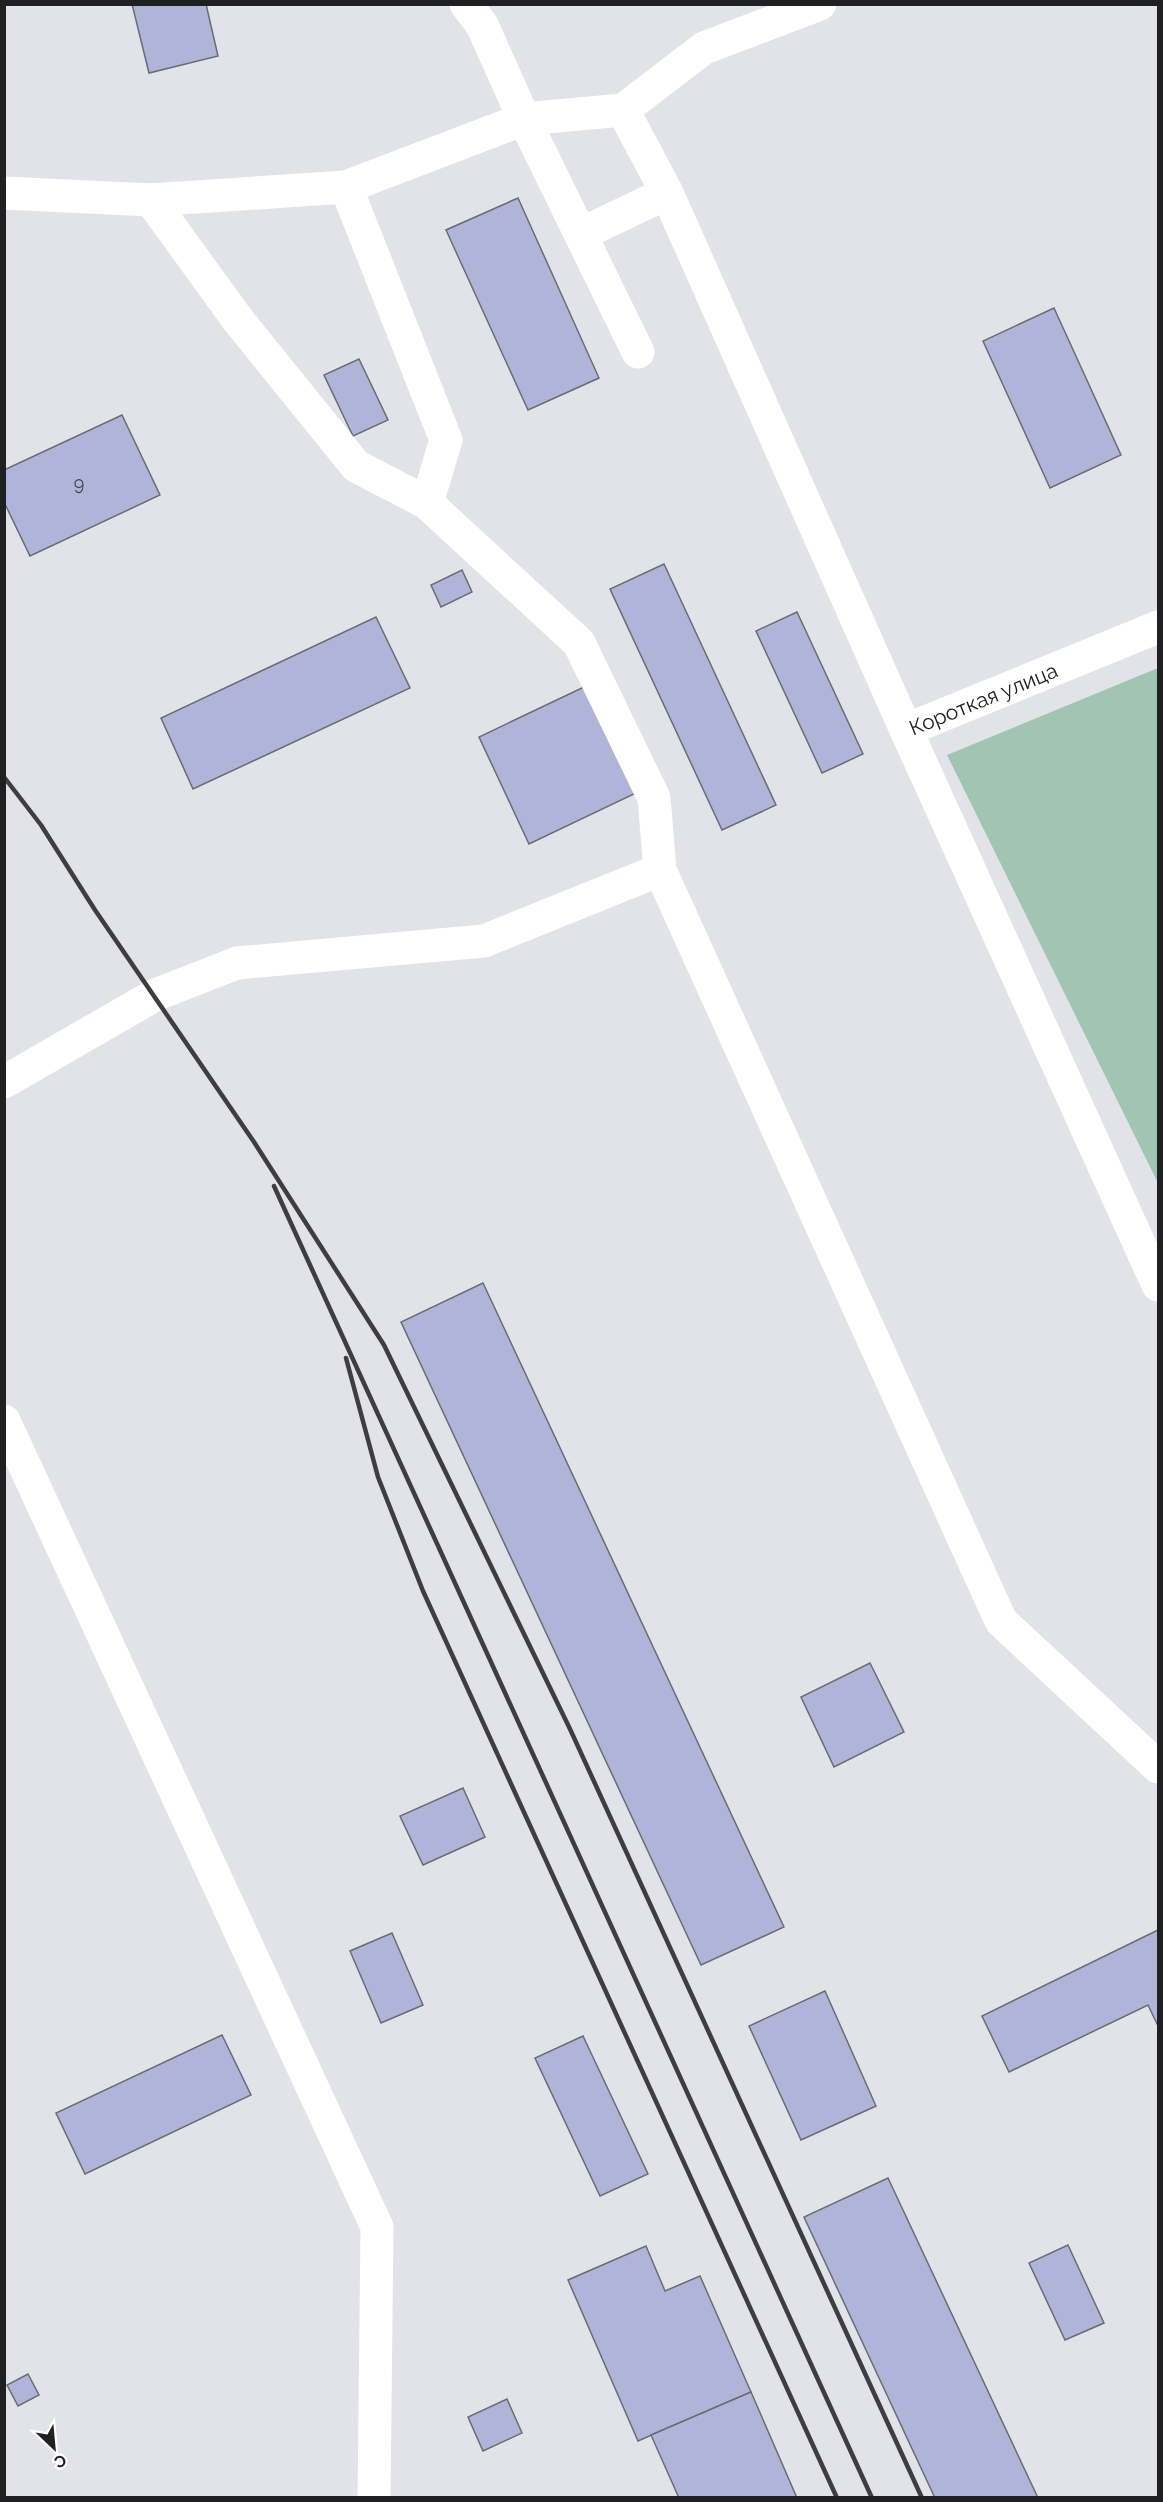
<svg xmlns="http://www.w3.org/2000/svg" width="1163" height="2502" viewBox="0 0 1163 2502" font-family="Raleway,sans-serif">
<style>
.green{fill:#a1c5b0}
.building{fill:#b0b4d9;stroke:#6b6c71;stroke-width:1.5}
.lines{fill:none;stroke-linecap:round;stroke-linejoin:round}
.minor{stroke:#fff;stroke-width:33}
.rail{stroke:#3e3e41;stroke-width:4.5}
.labels{text-anchor:middle;dominant-baseline:central;stroke-width:6;stroke-linejoin:round;paint-order:stroke}
.number-label{font-size:18px;fill:#444550}
.street-label{font-size:21px;fill:#202022;stroke:#fff}
</style>
<rect width="100%" height="100%" fill="#e2e3e9"/>
<polygon class="green" points="1158,668 1158,1183 947,755"/>
<g class="building">
<polygon points="132,4 206,4 218,56 149,73"/>
<polygon points="518,198 599,378 528,410 446,230"/>
<polygon points="1054,308 1121,455 1050,488 983,341"/>
<polygon points="359,359 388,420 353,436 324,375"/>
<polygon points="122,415 160,495 30,556 4,502 4,470"/>
<polygon points="664,564 776,805 722,830 610,589"/>
<polygon points="462,570 472,592 441,607 431,585"/>
<polygon points="797,612 863,754 822,773 756,631"/>
<polygon points="376,617 410,688 193,789 161,718"/>
<polygon points="586,686 636,793 529,844 479,737"/>
<polygon points="483,1283 784,1927 701,1965 401,1322"/>
<polygon points="870,1663 904,1732 834,1767 801,1697"/>
<polygon points="463,1788 485,1837 423,1865 400,1816"/>
<polygon points="1158,1930 1158,2026 1148,2005 1009,2072 982,2016"/>
<polygon points="392,1933 423,2005 381,2023 350,1951"/>
<polygon points="825,1991 876,2106 801,2140 749,2026"/>
<polygon points="222,2035 251,2095 85,2174 56,2113"/>
<polygon points="583,2036 648,2174 600,2196 535,2058"/>
<polygon points="888,2178 1038,2498 935,2498 804,2217"/>
<polygon points="1068,2245 1104,2323 1065,2340 1029,2263"/>
<polygon points="646,2246 665,2291 700,2276 751,2392 638,2441 568,2280"/>
<polygon points="28,2374 39,2395 18,2406 7,2385"/>
<polygon points="751,2392 797,2498 679,2498 651,2435"/>
<polygon points="507,2399 522,2433 483,2451 468,2417"/>
</g>
<g class="lines">
<g class="minor">
<polyline points="466,4 482,25 524,119 638,352"/>
<path id="s1" d="M623,110L667,193L906,730L1158,627"/>
<polyline points="4,193 151,200 346,187 524,119 623,110 704,48 820,4"/>
<polyline points="151,200 238,320 356,466 427,503 446,440 346,187"/>
<polyline points="581,234 667,193"/>
<polyline points="906,730 1158,1285"/>
<polyline points="660,870 1001,1621 1158,1767"/>
<polyline points="4,1082 155,995 237,963 484,941 660,870 654,798 579,643 427,503"/>
<polyline points="4,1421 377,2227 374,2498"/>
</g>
<g class="rail">
<polyline points="4,777 41,825 95,910 254,1142 384,1345 570,1729 922,2498"/>
<polyline points="274,1186 872,2498"/>
<polyline points="346,1358 378,1477 423,1591 837,2498"/>
</g>
</g>
<g class="labels">
<g class="number-label">
<text x="79" y="483">9</text>
</g>
<g class="street-label">
<text stroke="none"><textPath href="#s1" startOffset="765">Короткая улица</textPath></text>
</g>
</g>
<rect width="1163" height="2502" fill="none" stroke="#202022" stroke-width="12"/>
<g transform="translate(54 2448) rotate(154)" stroke="#ffffff" stroke-width="4.5" paint-order="stroke">
<path d="M0-4.5L10 22L0 15L-10 22Z" fill="#202022"/>
<text y="-9" font-size="16" font-weight="bold" text-anchor="middle" fill="#202022">С</text>
</g>
</svg>
